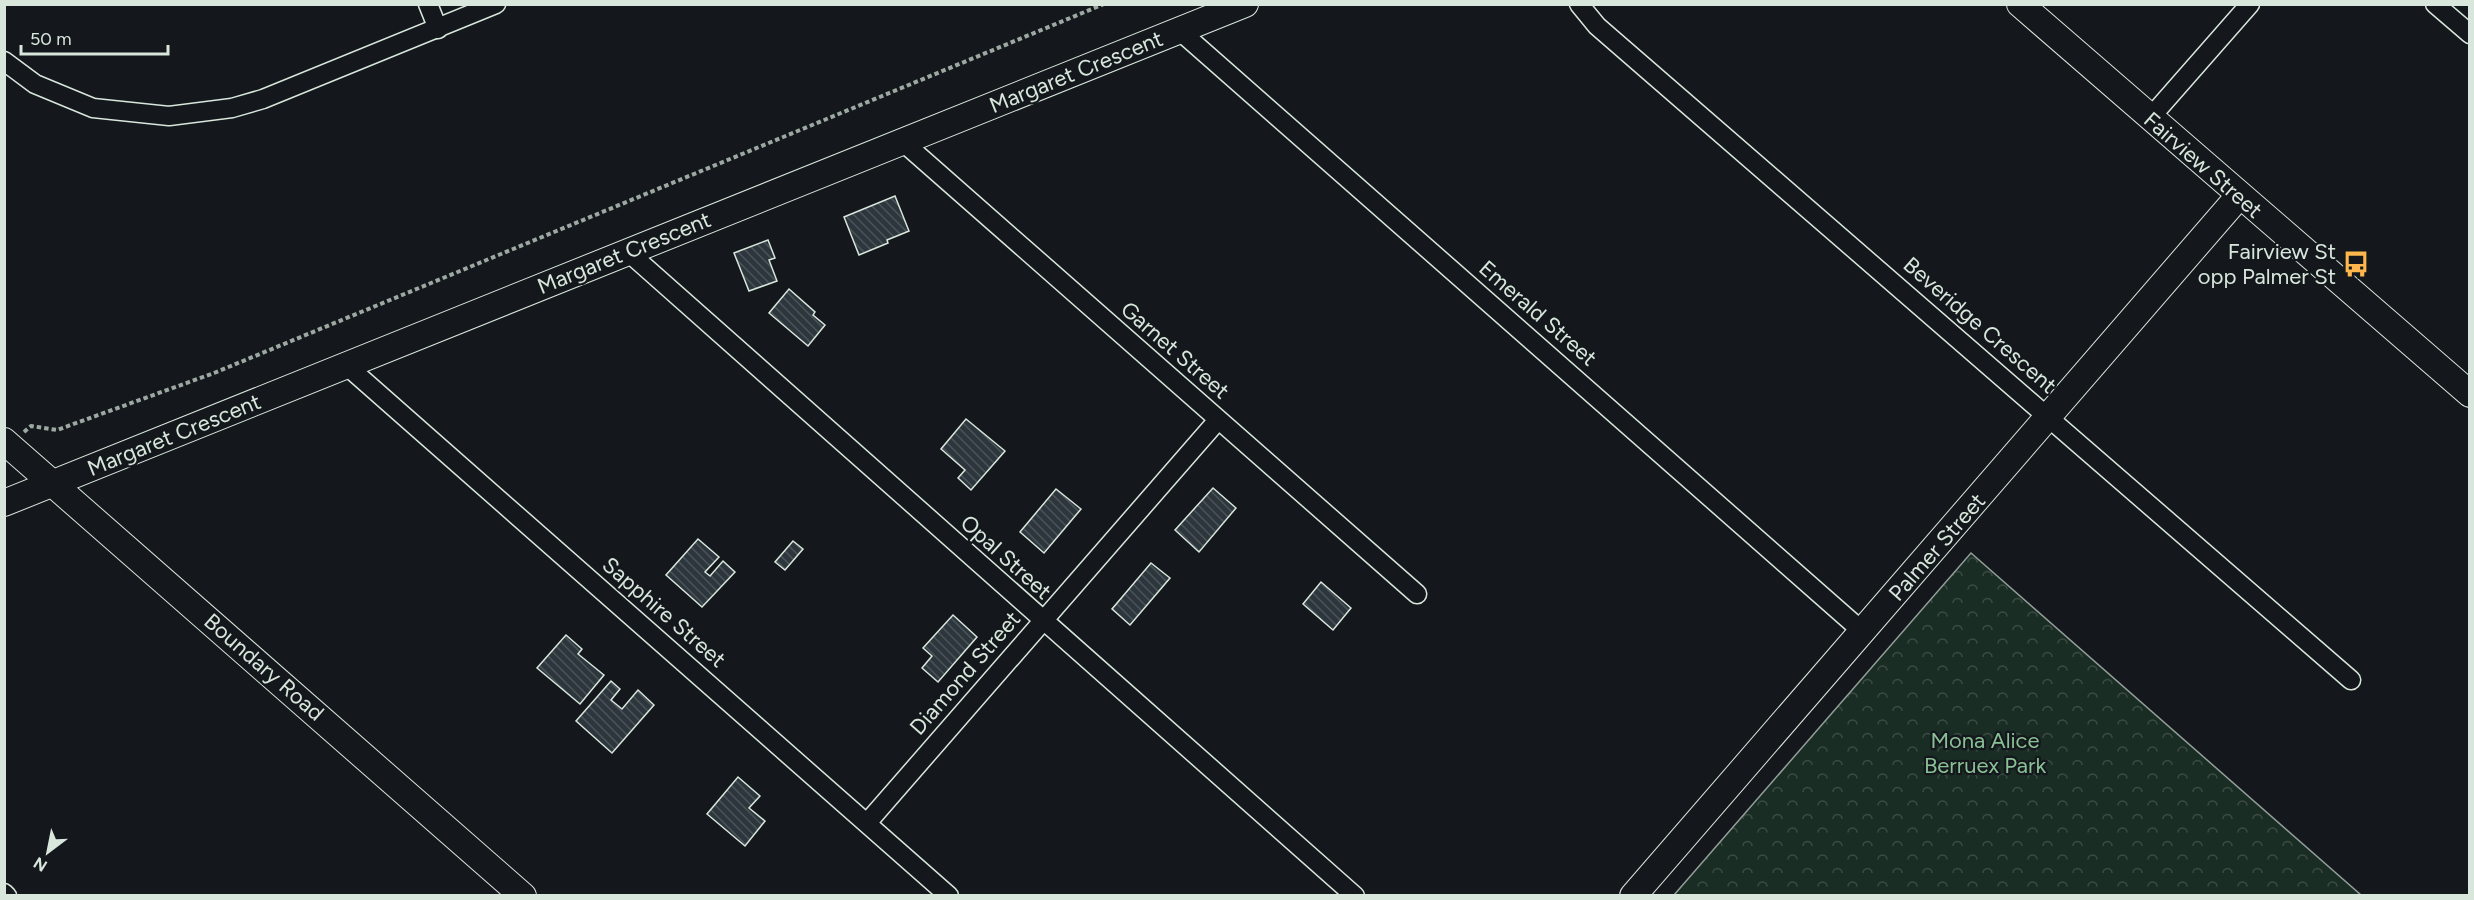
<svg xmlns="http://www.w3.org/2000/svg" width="2474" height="900" viewBox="0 0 2474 900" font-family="Figtree,sans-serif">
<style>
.park{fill:url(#park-crowns);stroke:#939e99;stroke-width:1.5}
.building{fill:url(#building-back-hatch);stroke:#d8e6dc;stroke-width:1.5}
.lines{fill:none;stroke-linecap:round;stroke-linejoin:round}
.street-casing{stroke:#d8e6dc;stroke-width:21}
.secondary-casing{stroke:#d8e6dc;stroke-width:28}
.path{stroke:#9da8a2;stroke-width:4;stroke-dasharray:4.5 3;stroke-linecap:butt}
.street{stroke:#14181c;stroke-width:18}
.secondary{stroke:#14181c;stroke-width:26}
.labels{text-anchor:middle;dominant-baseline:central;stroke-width:4.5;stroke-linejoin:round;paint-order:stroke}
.street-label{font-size:22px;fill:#d8e6dc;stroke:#14181c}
.poi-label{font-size:22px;fill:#d8e6dc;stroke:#14181c;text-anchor:end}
.park-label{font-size:22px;fill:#8ac095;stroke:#14181c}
</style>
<defs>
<pattern id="park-crowns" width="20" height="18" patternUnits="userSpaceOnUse" patternTransform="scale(1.5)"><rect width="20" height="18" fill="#1a2d24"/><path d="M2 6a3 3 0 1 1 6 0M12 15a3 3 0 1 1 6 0" fill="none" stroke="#3b4b43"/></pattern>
<pattern id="building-back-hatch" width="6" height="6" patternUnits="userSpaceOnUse" patternTransform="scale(1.5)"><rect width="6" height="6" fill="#2c363c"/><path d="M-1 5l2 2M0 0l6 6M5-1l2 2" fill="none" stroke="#4a5358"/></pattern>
</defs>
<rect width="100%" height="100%" fill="#14181c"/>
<polygon class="park" points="1971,553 2361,895 1674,895"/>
<g class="building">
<polygon points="895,196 909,231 887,240 888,243 859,255 844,217"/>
<polygon points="768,240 775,258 769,260 777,281 749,291 734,253"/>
<polygon points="789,289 815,312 813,315 825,325 808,346 769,313"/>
<polygon points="966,419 1005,451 971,490 958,478 965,470 941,449"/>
<polygon points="1213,488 1236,508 1199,552 1175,530"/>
<polygon points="1056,489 1081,509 1044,553 1020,532"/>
<polygon points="698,539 719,557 705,572 710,576 723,561 735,572 702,607 666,575"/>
<polygon points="793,541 803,549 785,570 775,562"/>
<polygon points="1151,563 1170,578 1130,625 1112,609"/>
<polygon points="1321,582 1351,608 1333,630 1303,604"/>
<polygon points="953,615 977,637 938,682 922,668 932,656 923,648"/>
<polygon points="566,635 582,649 578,654 604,675 580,704 537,668"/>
<polygon points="611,681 620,689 611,700 622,709 638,690 654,705 612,753 576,721"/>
<polygon points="738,777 760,796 749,808 765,821 745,846 707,814"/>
</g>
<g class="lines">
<g class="street-casing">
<g id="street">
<polyline points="428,4 438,29"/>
<polyline points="1579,4 1597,26 2351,680"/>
<polyline points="2435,4 2470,34"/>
<polyline points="1180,31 1863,632"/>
<polyline points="4,61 35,84 93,108 169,116 232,108 263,99 496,4"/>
<polyline points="2150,118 2250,4"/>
<polyline points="903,142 1417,594"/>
<polyline points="627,251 1355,896"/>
<polyline points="346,365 949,896"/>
<polyline points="867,823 1218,420"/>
<polyline points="4,893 7,896"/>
</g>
</g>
<g class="secondary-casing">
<g id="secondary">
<polyline points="2020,4 2470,394"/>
<polyline points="4,441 523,896"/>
<polyline points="4,503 1245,4"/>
<polyline points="1633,896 2239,196"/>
</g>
</g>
<polyline class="path" points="24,432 31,426 57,430 214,373 1104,4"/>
<use href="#street" class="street"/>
<use href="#secondary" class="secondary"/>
</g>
<defs>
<g id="bus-bare" transform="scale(2.07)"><path d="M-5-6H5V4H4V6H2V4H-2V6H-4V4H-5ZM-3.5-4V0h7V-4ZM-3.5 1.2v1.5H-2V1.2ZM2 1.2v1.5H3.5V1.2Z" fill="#ffb74d" stroke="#14181c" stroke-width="2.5" paint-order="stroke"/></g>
</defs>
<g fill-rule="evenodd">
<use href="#bus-bare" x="2356" y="264"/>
</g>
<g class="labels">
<g class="street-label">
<text transform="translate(1076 72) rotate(-22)">Margaret Crescent</text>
<text transform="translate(2203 165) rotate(41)">Fairview Street</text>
<text transform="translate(624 253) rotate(-22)">Margaret Crescent</text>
<text transform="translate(1538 313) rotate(41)">Emerald Street</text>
<text transform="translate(1980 325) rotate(41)">Beveridge Crescent</text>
<text transform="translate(1175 350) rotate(41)">Garnet Street</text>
<text transform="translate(174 435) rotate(-22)">Margaret Crescent</text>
<text transform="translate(1937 547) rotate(-49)">Palmer Street</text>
<text transform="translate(1006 557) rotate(42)">Opal Street</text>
<text transform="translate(664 612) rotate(41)">Sapphire Street</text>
<text transform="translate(264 667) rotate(41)">Boundary Road</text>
<text transform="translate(965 673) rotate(-49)">Diamond Street</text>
</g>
<g class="poi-label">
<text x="2336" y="251">Fairview St<tspan x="2336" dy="25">opp Palmer St</tspan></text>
</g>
<g class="park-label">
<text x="1985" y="740">Mona Alice<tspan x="1985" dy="25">Berruex Park</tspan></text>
</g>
</g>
<rect width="2474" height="900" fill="none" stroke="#d8e6dc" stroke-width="12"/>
<g transform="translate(48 852) rotate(212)" stroke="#14181c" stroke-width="4.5" paint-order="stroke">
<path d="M0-4.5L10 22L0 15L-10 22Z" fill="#d8e6dc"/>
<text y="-9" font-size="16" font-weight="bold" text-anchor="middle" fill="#d8e6dc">N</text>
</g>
<path d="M21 45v9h147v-9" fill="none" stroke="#d8e6dc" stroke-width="3"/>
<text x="30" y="45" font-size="18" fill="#d8e6dc" stroke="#14181c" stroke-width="4.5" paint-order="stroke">50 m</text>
</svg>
